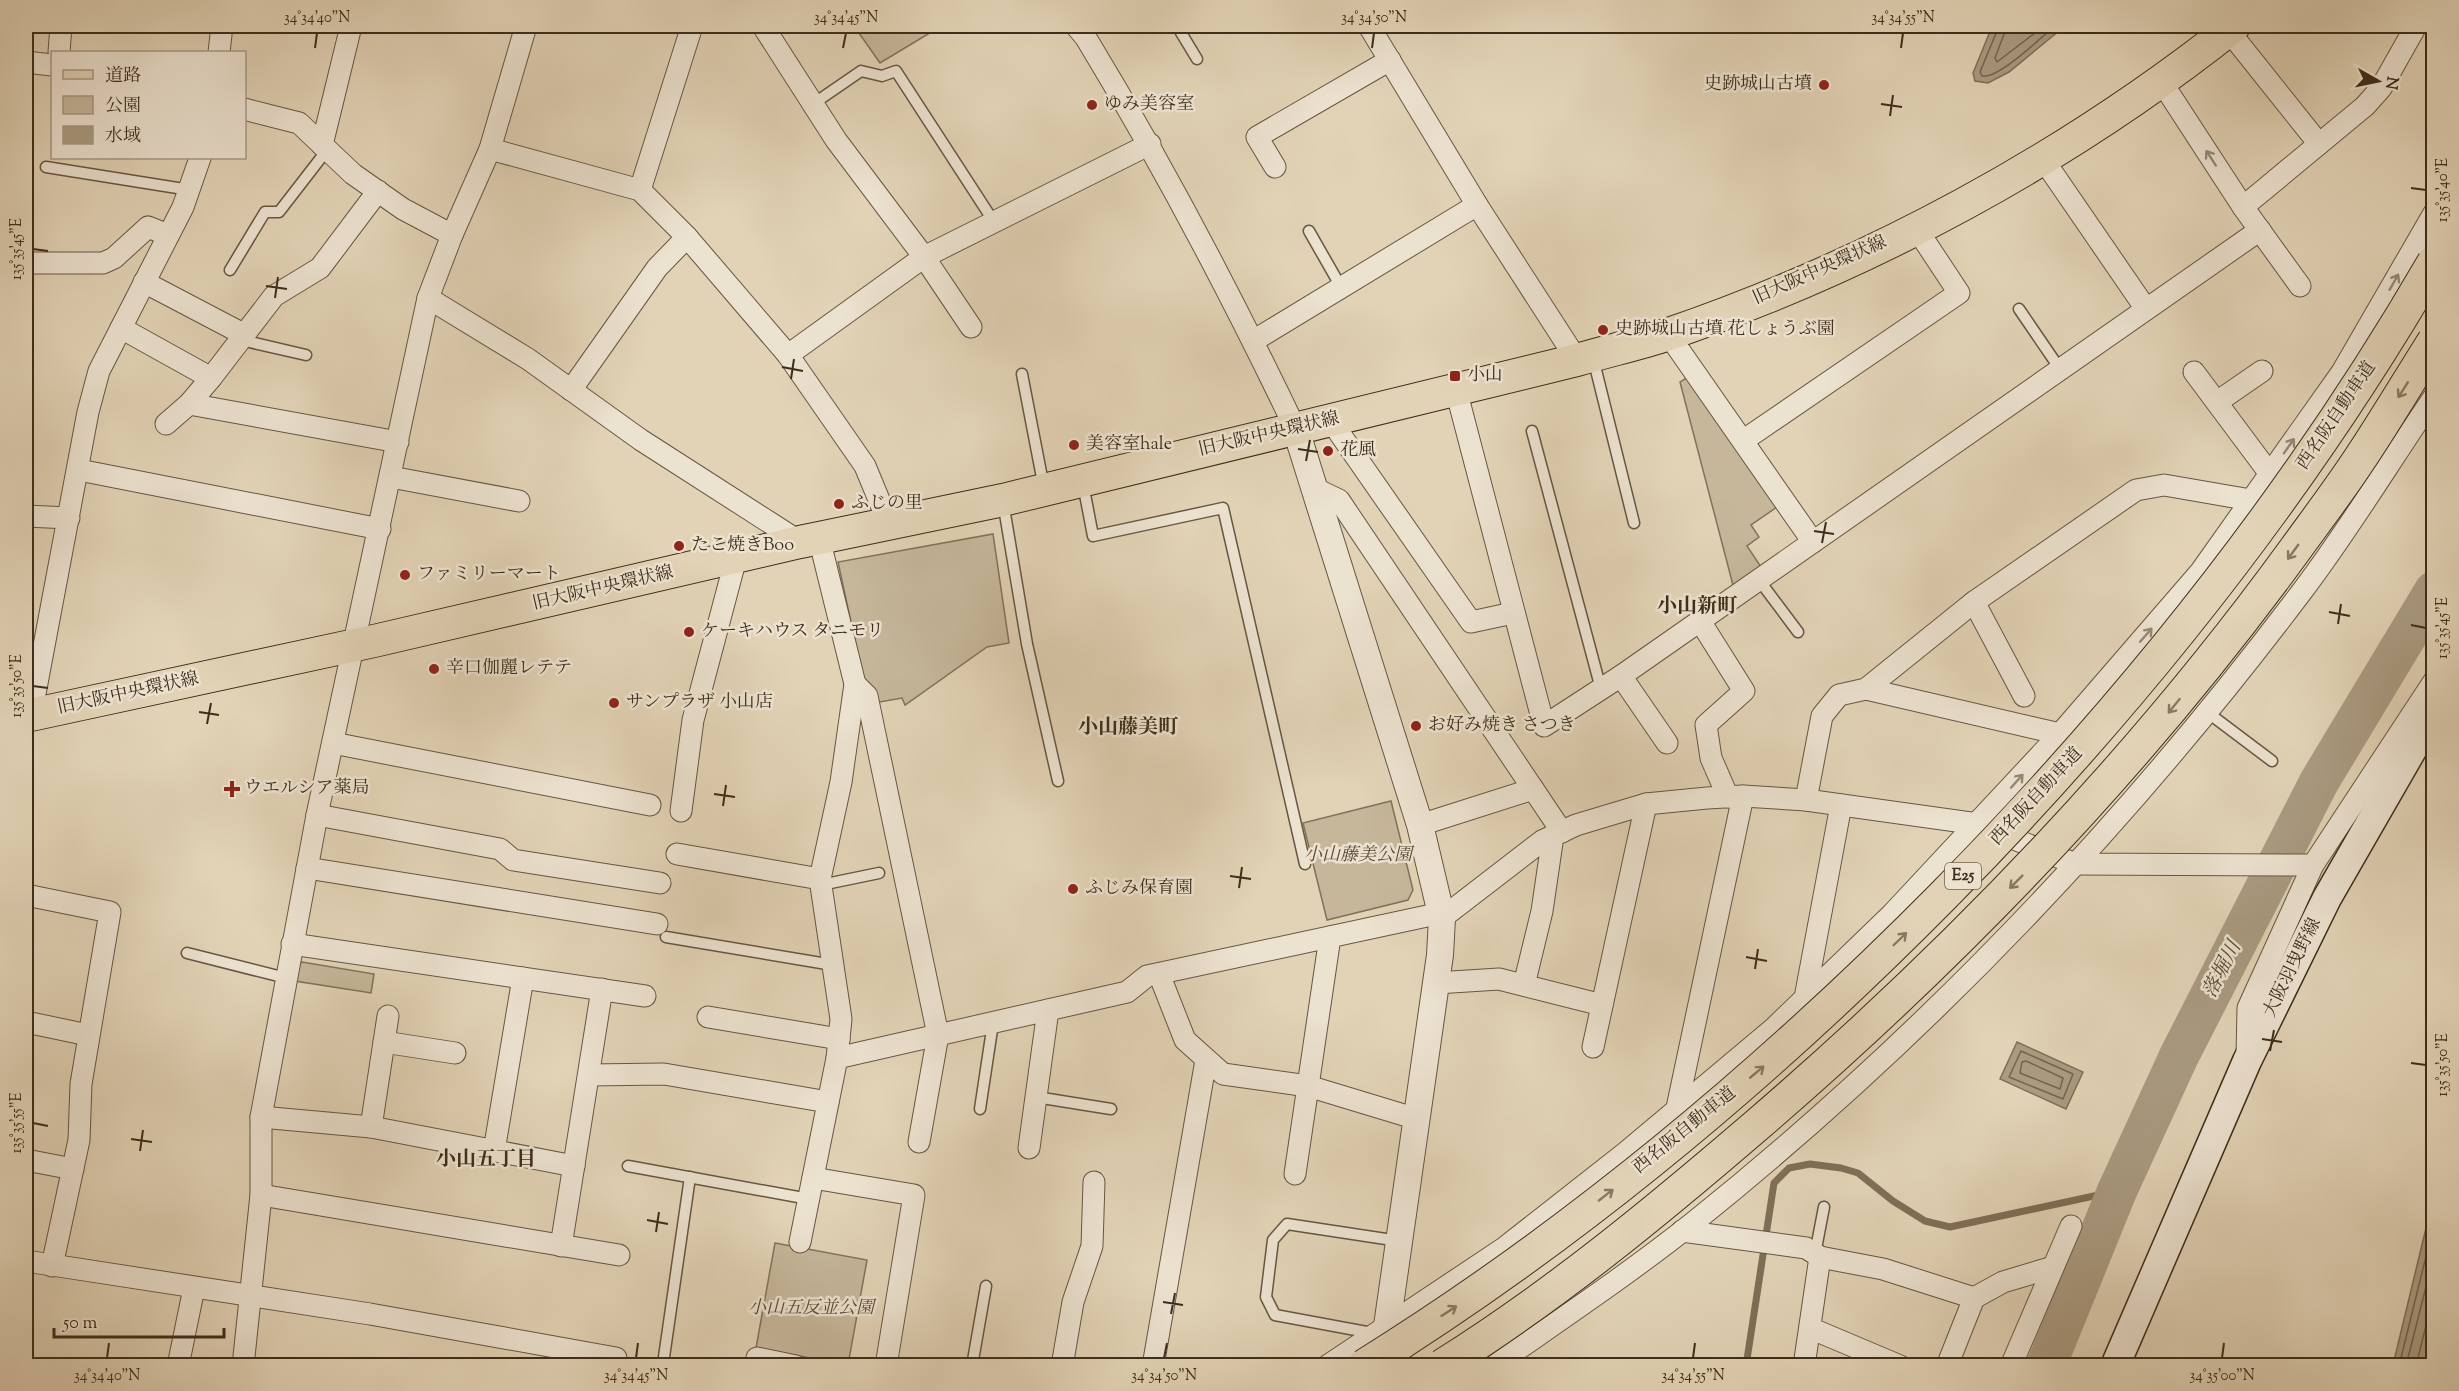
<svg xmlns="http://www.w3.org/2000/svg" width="2459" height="1391" viewBox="0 0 2459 1391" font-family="'Sorts Mill Goudy','Noto Serif JP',serif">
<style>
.green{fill:#c6b79b;stroke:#82725a;stroke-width:1.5}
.water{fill:#aa9b81;stroke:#7f6f57;stroke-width:1.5}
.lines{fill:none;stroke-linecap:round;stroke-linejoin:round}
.shore{stroke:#74644d;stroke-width:1.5}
.stream{stroke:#7f6f57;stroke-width:7}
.river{stroke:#aa9b81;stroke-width:40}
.service-casing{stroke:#675640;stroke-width:13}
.minor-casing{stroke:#675640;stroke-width:23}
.tertiary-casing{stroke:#675640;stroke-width:28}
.secondary-casing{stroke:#3e2d19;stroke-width:31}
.primary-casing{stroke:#3e2d19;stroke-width:34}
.service{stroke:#ece2d0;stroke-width:10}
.minor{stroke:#ece2d0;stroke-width:21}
.tertiary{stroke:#ece2d0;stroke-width:26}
.secondary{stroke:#ece2d0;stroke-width:28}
.primary{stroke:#e2d3b6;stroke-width:32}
.motorway-bridge-casing{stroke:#3e2d19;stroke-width:35;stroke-linecap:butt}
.motorway-bridge{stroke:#e2d3b6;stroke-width:33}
.oneway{stroke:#958874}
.oneway2{stroke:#887860}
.ticks{fill:none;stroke:#3e2d19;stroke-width:2}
.poi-dot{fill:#8f2418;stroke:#ece2d0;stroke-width:2}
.labels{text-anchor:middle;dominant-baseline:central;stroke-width:5;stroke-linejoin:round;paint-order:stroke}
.shield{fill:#ece2d0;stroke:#726350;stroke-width:1.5}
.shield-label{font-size:16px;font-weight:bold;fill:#3e2d19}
.poi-label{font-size:18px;fill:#3e2d19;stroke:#ece2d0;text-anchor:start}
.street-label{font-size:18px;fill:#3e2d19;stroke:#ece2d0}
.park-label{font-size:18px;font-style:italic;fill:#594933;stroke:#ece2d0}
.neighbourhood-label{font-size:20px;font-weight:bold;fill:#3e2d19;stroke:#ece2d0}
.water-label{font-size:20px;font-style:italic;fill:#594833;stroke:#ece2d0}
.neatline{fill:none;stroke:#3e2d19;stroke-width:2}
.ticks-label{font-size:15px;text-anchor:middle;fill:#3e2d19}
</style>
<rect width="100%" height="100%" fill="#e2d3b6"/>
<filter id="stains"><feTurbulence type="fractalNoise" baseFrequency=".00333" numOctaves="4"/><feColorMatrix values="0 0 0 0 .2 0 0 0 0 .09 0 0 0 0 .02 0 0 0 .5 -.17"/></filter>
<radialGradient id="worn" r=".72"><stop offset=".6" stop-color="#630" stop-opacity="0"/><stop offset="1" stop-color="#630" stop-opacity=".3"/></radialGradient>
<g class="green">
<polygon points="854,26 936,26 938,28 880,63"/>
<polygon points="1688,377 1777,507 1751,525 1759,537 1747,546 1763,570 1734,589 1680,382"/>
<polygon points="993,534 1009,643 987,647 905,705 902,698 874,703 864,682 838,562"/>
<polygon points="1391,801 1413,890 1408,900 1327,920 1303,823"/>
<polygon points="302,962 374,974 371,993 295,981 296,968"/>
<polygon points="775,1243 867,1260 848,1365 756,1348"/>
</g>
<g class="water">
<polygon points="1997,26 2065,26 2009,72 1988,83 1975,81 1973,73 1991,29"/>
<polygon points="2017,1042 2083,1072 2066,1109 2000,1079"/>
<polygon points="2433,1199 2433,1365 2393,1365"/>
</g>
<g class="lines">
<g class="shore">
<path d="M1999,26L1980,72L1982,76C1999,79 2041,37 2055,26"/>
<polyline points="2007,26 1995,58 1997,62 2044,26"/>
<polygon points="2021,1051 2073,1074 2063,1099 2009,1077"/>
<polygon points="2026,1061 2063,1078 2060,1089 2020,1073 2022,1062"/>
<polyline points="2399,1366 2434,1224"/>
<polyline points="2406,1366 2434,1255"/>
<polyline points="2416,1366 2434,1293"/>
</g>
<polyline class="stream" points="1746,1366 1774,1183 1789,1168 1810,1164 1841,1168 1858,1173 1893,1201 1925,1221 1950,1227 2117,1191"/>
<polyline class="river" points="2046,1366 2117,1191 2179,1056 2319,782 2434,591"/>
<g class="service-casing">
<g id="service">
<polyline points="1177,26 1197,59"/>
<polyline points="813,104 861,71 882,76 896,71 994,222"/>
<polyline points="46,167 190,190"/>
<polyline points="1309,231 1341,287"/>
<polyline points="230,270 265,212 279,212 327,150"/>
<polyline points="2019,309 2060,369"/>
<polyline points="241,340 306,355"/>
<polyline points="1593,358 1634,523"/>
<polyline points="1022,374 1044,488"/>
<polyline points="1532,431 1601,689"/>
<polyline points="1083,484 1093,536 1223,508 1305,864"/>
<polyline points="1003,502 1027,644 1058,781"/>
<polyline points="1759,580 1798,632"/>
<polyline points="2207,712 2272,761"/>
<polyline points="26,738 30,718"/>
<polyline points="821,885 879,873"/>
<polyline points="666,937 833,965"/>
<polyline points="187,953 286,978"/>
<polyline points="1036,1097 1111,1109"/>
<polyline points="980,1109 993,1023"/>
<polyline points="628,1166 809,1199"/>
<polyline points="1815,1254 1824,1207"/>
<polyline points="1372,1333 1275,1315 1266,1297 1273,1240 1287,1224 1399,1241"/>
<polyline points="664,1357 690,1177"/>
<polyline points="972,1366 986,1286"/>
</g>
</g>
<g class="minor-casing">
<g id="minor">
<polyline points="763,26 836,140 924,257 971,327"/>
<path d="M1076,26L1086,38C1163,165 1232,296 1296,430"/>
<polyline points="1369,26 1477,205 1577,360"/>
<polyline points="2228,30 2319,144"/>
<polyline points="59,52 61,26"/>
<polyline points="219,52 222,26"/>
<polyline points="26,62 52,65"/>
<polyline points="2161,81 2243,207 2300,286"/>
<polyline points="244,109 299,123 353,174 403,209 452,235"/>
<polyline points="322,145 351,26"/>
<polyline points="490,149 640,190 687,237 788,355 865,466 889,524"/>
<polyline points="2043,159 2146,309"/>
<polyline points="1275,167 1257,137 1390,60"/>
<polyline points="640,190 692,26"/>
<polyline points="2243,207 2365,106 2381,88 2416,26"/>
<polyline points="26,263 103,263 114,258 148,227 168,235"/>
<polyline points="144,282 245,335"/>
<polyline points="428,298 528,359 641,440 800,542"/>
<polyline points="121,328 211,378"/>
<polyline points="1668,334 1813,542"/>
<polyline points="1253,341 1477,205"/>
<polyline points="788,355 924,257 1150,144"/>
<polyline points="2194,372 2270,474"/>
<polyline points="571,390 657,268 687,237"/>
<polyline points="1456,390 1544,726 1621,676 2260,230"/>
<polyline points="2217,402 2262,371"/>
<polyline points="189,404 398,442"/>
<polyline points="1331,421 1471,622 1513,613"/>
<polyline points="166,424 189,404 211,378 274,296 320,268 378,191"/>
<polyline points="1744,440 1959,293 1916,228"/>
<polyline points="79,470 380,529"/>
<polyline points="391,477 519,501"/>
<polyline points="1314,488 1339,500 1562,832"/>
<polyline points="26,516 69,518"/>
<polyline points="819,538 855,684 841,782 820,879"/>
<polyline points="1974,602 2024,696"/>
<polyline points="1700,621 1744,691 1706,725 1711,758 1728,797"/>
<polyline points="1621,676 1667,743"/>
<polyline points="855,684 867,696 938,1035 919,1142"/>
<polyline points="1866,689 2060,734"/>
<polyline points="31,715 88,412 99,371 183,207 200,158"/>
<polyline points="333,743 650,805"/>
<polyline points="1806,800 1822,716 1839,695 1866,689 1974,602 2136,490 2164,485 2251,500"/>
<polyline points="681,811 693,720 736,558"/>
<polyline points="317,815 500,849 513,860 660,883"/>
<polyline points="1420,825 1533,789"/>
<polyline points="677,854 820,879 841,1019 837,1058 800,1242"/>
<polyline points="307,868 657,924"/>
<polyline points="26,895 110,912 81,1084 79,1140 52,1266"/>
<polyline points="1442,918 1542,841 1576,825 1646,804 1707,798 1743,796 1806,800 1978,824 2075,864 2313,865"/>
<polyline points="292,944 645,996"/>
<polyline points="1159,974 1185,1040 1223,1074 1308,1086 1417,1119"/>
<polyline points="1436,983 1499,979 1602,1005"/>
<polyline points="1524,985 1542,911 1553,836"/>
<polyline points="1805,998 1841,805"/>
<polyline points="708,1017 839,1039"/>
<polyline points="26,1022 88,1035"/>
<polyline points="384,1042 455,1053"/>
<polyline points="1593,1047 1646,804"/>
<polyline points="2247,1056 2248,1008 2313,865 2434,681"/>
<polyline points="837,1058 1127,992 1147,976 1441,913"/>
<polyline points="589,1075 664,1074 828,1102"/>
<polyline points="1677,1108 1743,796"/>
<polyline points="261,1117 371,1127 574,1166"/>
<polyline points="371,1127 388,1016"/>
<polyline points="1029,1148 1048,1010"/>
<polyline points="494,1151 523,978"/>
<polyline points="26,1160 73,1169"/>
<polyline points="1295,1174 1330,937"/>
<polyline points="813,1178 914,1195 886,1366"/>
<polyline points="261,1195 619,1255"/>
<polyline points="1682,1231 1806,1248 1820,1257 1883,1269 1974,1298 1947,1366"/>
<polyline points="561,1246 602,989"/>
<polyline points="26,1261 370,1314 616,1358 616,1366"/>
<polyline points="1974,1298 2003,1282 2053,1267"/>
<polyline points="1810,1328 1900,1366"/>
<polyline points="178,1366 194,1288"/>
<polyline points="243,1366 261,1195 261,1117 317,815 428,298 452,235 490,149 526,26"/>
<polyline points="755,1366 757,1358 796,1366"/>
<polyline points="1062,1366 1073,1302 1092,1246 1094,1182"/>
<polyline points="1153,1366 1206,1060"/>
<polyline points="1327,1366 1504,1248 1625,1153 1774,1028 1892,914 2060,734 2201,571 2342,372 2434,213"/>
<path d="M1494,1366C1561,1319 1630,1273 1694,1222C1922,1039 2127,824 2303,590C2350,528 2390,461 2434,397"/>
<polyline points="1804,1366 1820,1257"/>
<polyline points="2011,1366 2071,1226"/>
</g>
</g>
<g class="tertiary-casing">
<polyline id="tertiary" points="1296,430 1420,825 1442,918 1440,955 1387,1326 1385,1365"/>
</g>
<g class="secondary-casing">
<polyline id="secondary" points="2115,1366 2247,1061 2327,898 2434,712"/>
</g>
<g class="primary-casing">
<path id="primary" d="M26,716L374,641L800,542L1003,500L1577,360C1607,351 1639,344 1669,334C1872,264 2066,159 2234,26"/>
</g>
<use href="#service" class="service"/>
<use href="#minor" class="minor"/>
<use href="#tertiary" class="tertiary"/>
<use href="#secondary" class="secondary"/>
<use href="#primary" class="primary"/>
<g class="motorway-bridge-casing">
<g id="motorway-bridge">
<path d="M1364,1366C1576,1234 1769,1072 1944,895C2132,704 2299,495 2434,262"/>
<path d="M1442,1366C1554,1296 1657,1211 1757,1125C1957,953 2139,764 2294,551C2315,522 2337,493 2357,463C2384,423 2408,382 2434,341"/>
</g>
</g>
<use href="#motorway-bridge" class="motorway-bridge"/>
</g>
<defs><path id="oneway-shaft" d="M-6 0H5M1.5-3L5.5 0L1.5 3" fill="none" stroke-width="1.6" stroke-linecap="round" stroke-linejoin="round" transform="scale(1.5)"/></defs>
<g class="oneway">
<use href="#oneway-shaft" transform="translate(2211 158) rotate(-123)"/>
<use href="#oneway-shaft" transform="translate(2394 282) rotate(-60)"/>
<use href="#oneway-shaft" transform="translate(2289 446) rotate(-55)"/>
<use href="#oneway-shaft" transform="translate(2146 635) rotate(-49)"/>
<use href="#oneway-shaft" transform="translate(2017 781) rotate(-48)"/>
</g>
<g class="oneway2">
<use href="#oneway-shaft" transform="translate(2403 390) rotate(122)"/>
<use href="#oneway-shaft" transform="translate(2293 552) rotate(126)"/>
<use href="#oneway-shaft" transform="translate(2174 706) rotate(129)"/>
<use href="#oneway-shaft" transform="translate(2016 882) rotate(135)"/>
<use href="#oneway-shaft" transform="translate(1900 939) rotate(-44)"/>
<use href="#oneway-shaft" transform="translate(1757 1072) rotate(-40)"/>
<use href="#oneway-shaft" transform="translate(1606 1195) rotate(-38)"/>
<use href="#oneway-shaft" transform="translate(1449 1311) rotate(-33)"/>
</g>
<path class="ticks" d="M315,48L317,33M843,48L846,33M1372,48L1374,33M1901,48L1903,33M1881,104L1902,107M1890,116L1893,95M2411,188L2426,190M33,249L48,251M266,286L287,289M275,298L278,277M782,367L803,371M791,379L794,359M1298,449L1318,452M1306,461L1310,440M1814,531L1834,534M1822,543L1826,522M2329,612L2350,616M2338,624L2341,604M2411,625L2426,628M33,686L48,688M199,712L219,715M207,724L211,703M714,794L735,797M723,806L726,785M1230,876L1251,879M1239,888L1242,867M1746,957L1767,961M1755,969L1758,949M2262,1039L2282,1042M2270,1051L2274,1030M2411,1063L2426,1065M33,1123L48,1126M131,1139L152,1142M140,1151L143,1130M647,1220L668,1224M656,1232L659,1212M1163,1302L1183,1305M1171,1314L1175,1293M107,1358L109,1343M636,1358L638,1343M1164,1358L1167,1343M1693,1358L1695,1343M2222,1358L2224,1343"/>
<g class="poi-dot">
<circle cx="1824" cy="85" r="6"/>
<circle cx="1092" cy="105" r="6"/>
<circle cx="1603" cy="330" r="6"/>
<rect x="1449" y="370" width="12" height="12" rx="3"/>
<circle cx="1074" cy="445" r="6"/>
<circle cx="1328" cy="451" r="6"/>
<circle cx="839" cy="504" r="6"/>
<circle cx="679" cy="546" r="6"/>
<circle cx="405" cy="575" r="6"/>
<circle cx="689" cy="632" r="6"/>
<circle cx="434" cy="669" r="6"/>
<circle cx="614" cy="703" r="6"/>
<circle cx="1416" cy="726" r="6"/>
<path d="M229 780h6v6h6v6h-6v6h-6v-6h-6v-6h6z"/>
<circle cx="1073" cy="889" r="6"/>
</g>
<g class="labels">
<rect class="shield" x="1945" y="863" width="36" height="26" rx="4.5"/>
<g class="shield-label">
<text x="1963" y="876">E25</text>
</g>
<g class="poi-label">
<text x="1812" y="85" text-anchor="end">史跡城山古墳</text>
<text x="1104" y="105">ゆみ美容室</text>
<text x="1615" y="330">史跡城山古墳 花しょうぶ園</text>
<text x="1467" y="376">小山</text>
<text x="1086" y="445">美容室hale</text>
<text x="1340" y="451">花風</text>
<text x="851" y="504">ふじの里</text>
<text x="691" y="546">たこ焼きBoo</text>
<text x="417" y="575">ファミリーマート</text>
<text x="701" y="632">ケーキハウス タニモリ</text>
<text x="446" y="669">辛口伽麗レテテ</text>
<text x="626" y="703">サンプラザ 小山店</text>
<text x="1428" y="726">お好み焼き さつき</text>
<text x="244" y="789">ウエルシア薬局</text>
<text x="1085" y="889">ふじみ保育園</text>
</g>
<g class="street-label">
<text transform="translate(1820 271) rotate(-24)">旧大阪中央環状線</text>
<text transform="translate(2337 416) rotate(-56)">西名阪自動車道</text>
<text transform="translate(1269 435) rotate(-13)">旧大阪中央環状線</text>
<text transform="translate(603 589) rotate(-13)">旧大阪中央環状線</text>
<text transform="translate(128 694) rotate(-12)">旧大阪中央環状線</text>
<text transform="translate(2037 797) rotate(-47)">西名阪自動車道</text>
<text transform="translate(2293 968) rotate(-64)">大阪羽曳野線</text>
<text transform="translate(1685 1131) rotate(-39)">西名阪自動車道</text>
</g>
<g class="park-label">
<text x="1358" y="856">小山藤美公園</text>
<text x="811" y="1309">小山五反並公園</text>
</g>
<g class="neighbourhood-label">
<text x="1697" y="607">小山新町</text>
<text x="1128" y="728">小山藤美町</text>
<text x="486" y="1160">小山五丁目</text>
</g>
<g class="water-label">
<text transform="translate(2223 970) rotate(-63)">落堀川</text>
</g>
</g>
<rect width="2459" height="1391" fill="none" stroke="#e2d3b6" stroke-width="66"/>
<rect x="51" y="51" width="195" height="108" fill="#ece2d0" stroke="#a69a87" stroke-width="1.5"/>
<rect x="63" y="70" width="30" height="9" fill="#e2d3b6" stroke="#a69a87" stroke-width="1.5"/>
<text x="105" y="81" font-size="18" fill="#3e2d19">道路</text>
<rect x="63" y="96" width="30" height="18" fill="#c6b79b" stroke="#a69a87" stroke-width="1.5"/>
<text x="105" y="111" font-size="18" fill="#3e2d19">公園</text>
<rect x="63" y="126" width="30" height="18" fill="#aa9b81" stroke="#a69a87" stroke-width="1.5"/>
<text x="105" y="141" font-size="18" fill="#3e2d19">水域</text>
<g transform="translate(2378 81) rotate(99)" stroke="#ece2d0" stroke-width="4.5" paint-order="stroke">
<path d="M0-4.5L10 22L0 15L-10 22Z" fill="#3e2d19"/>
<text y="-9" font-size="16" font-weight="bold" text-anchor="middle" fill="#3e2d19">N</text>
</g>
<path d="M54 1328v9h170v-9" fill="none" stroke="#3e2d19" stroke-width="3"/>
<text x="63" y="1328" font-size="18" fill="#3e2d19" stroke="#ece2d0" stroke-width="4.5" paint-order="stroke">50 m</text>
<rect x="33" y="33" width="2393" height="1325" class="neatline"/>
<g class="ticks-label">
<text x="317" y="22">34°34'40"N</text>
<text x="846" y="22">34°34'45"N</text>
<text x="1374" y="22">34°34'50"N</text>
<text x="1903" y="22">34°34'55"N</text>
<text transform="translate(2442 190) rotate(-90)" y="5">135°35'40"E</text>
<text transform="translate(16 249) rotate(-90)" y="5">135°35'45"E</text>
<text transform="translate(2442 628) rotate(-90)" y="5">135°35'45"E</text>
<text transform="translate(16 686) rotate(-90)" y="5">135°35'50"E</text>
<text transform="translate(2442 1065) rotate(-90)" y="5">135°35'50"E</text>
<text transform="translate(16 1123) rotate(-90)" y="5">135°35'55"E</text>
<text x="107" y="1380">34°34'40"N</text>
<text x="636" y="1380">34°34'45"N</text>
<text x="1164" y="1380">34°34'50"N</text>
<text x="1693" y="1380">34°34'55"N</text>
<text x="2222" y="1380">34°35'00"N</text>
</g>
<rect width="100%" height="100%" filter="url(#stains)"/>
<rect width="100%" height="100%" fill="url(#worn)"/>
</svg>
